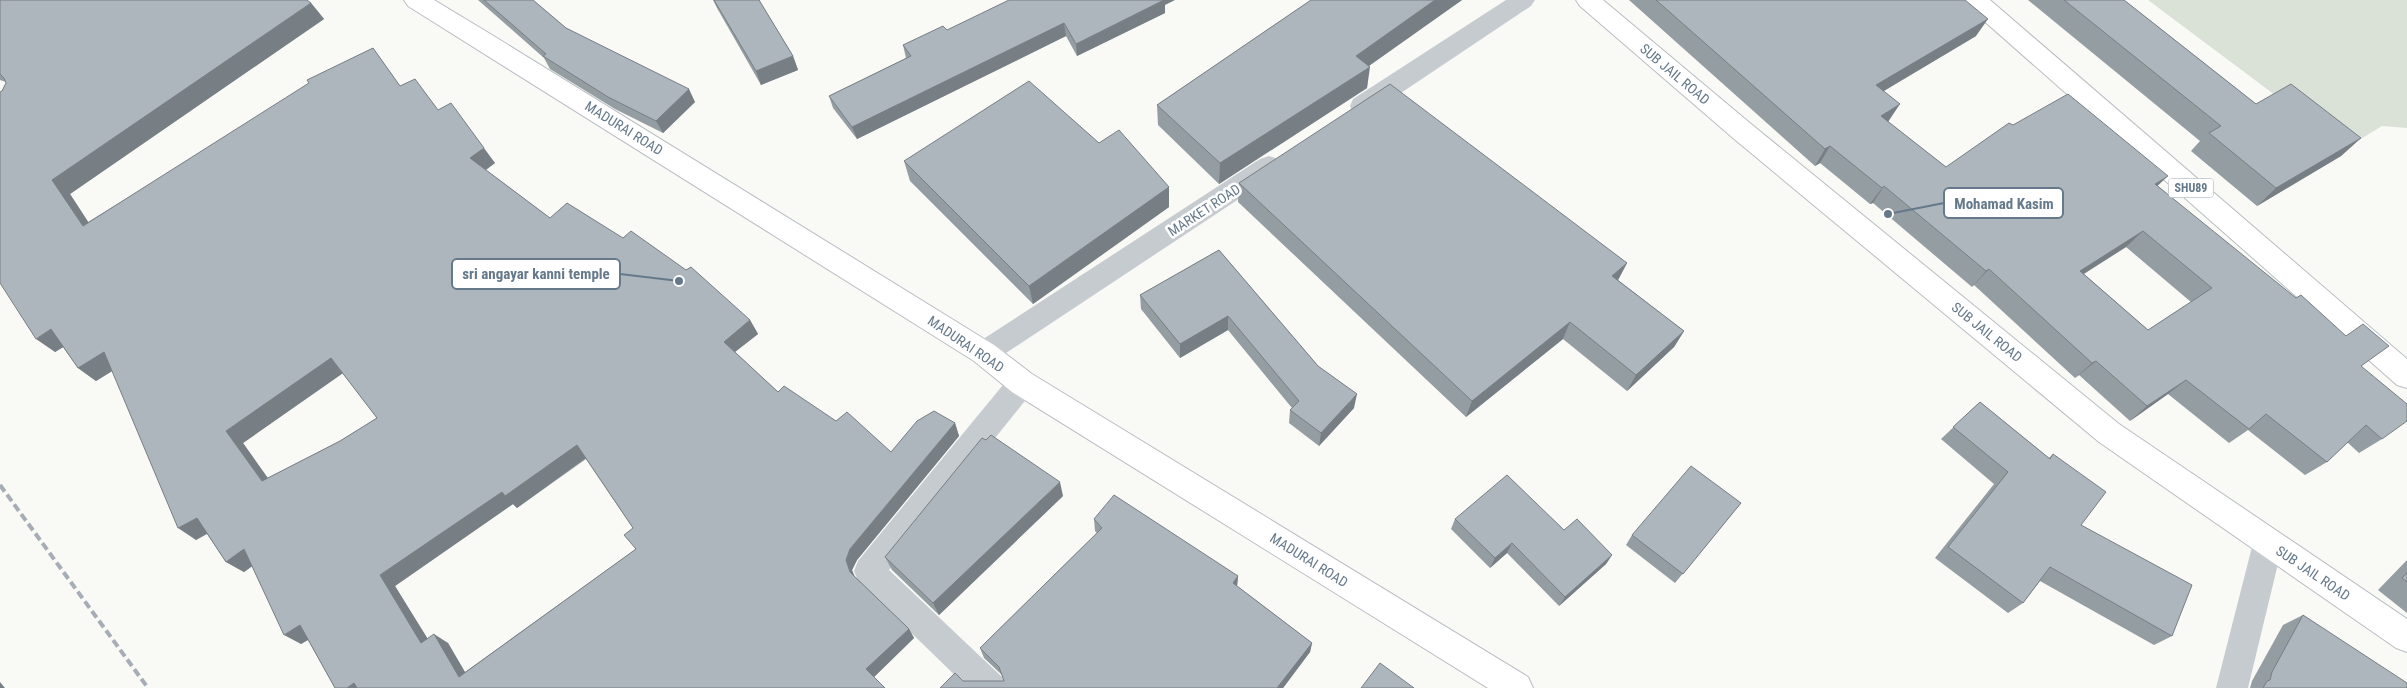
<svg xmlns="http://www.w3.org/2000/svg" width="2407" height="688" viewBox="0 0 2407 688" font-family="'Roboto Condensed',sans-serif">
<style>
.green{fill:#dae1d7}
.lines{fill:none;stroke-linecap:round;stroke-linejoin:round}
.major-casing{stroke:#b9bec2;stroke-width:2}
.minor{fill:#c6cbcf;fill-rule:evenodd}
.major{fill:#fff;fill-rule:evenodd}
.rail{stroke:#a6adb4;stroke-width:4;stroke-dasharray:8 4;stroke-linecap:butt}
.wall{fill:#949da2;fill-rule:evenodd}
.shaded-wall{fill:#787f84}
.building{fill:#acb6bc;stroke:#787f84;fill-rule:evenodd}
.labels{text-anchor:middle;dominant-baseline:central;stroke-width:5;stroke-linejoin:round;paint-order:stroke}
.shield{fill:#fff;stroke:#93a1ad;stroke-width:1}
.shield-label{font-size:12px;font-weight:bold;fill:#65798a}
.street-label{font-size:14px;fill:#65798a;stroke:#fff}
.leader{fill:none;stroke:#65798a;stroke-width:2}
.callout-dot{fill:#65798a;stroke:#fff;stroke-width:2}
.callout{fill:#fff;stroke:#65798a;stroke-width:2}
.callout-label{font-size:15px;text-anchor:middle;font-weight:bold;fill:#65798a}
</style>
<rect width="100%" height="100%" fill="#f9f9f6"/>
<polygon class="green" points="2148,0 2407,0 2407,128 2382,126 2346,148"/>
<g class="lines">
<g class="major-casing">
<g id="major">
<polygon points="404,0 434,0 492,35 994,345 1032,374 1528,677 1533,688 1488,688 1012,392 974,361 408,6"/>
<polygon points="1576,0 1603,0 1751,124 2119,424 2407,619 2407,652 2396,648 2099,442 1733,138 1580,6"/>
<polygon points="1963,0 1990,0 2407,359 2407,388 2397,385 1967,6"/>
</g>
</g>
<g class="minor">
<polygon points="1506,0 1535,0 1531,6 1371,113 1362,115 1353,113 1350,106 1353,99"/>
<polygon points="1269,156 1278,159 1282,166 1278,173 994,361 984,365 974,361 970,353 974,345 1260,159"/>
<polygon points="1022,371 1032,374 1036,383 1032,392 889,570 1002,677 1007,688 968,688 858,581 854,571 858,561 1012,374"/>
<polygon points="2268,529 2279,533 2283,543 2248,688 2216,688 2253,543 2257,533"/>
</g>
<use href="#major" class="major"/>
<polyline class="rail" points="0,485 148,688"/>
</g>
<g class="wall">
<path d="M0,0L311,3L324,19L70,194L88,222L373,48L400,86L438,110L495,163L486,170L550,218L750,320L758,334L735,352L778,392L836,421L891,452L955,423L959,436L857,560L852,570L854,576L909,629L914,638L874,677L335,688L308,640L301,644L252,566L244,572L226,562L207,534L196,540L112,371L96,381L78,368L63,347L55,352L2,91L6,83V82L0,80ZM343,373L377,418L340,441L268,478L243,443ZM586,459L633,528L636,549L465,672L448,643L427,639L395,586L513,504L517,508Z"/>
<polygon points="478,0 533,0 566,28 695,102 663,133 615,109 550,69 544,58"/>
<polygon points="713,0 759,0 793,56 798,70 761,85 717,8"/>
<polygon points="1311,0 1462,0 1369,66 1367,88 1219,184 1158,125 1157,105"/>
<path d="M1629,0H1965L1976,36L1884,91L1888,122L1946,167L2013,125L2158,186L2361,366L2382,439L2359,453L2347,442L2327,462L2305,475L2248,430L2229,443L2168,394L2130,421L2079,375L2075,378L1974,285L1972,287L1873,203L1870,204L1820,163L1815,166ZM2126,247L2191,302L2148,330L2084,274Z"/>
<polygon points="2028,0 2124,0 2256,104 2361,138 2341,156 2257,206 2191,151 2200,141"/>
<polygon points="1165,5 1165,13 1077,56 1066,36 857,139 833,108 829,96 906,58 903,45 947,30"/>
<polygon points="1099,143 1169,187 1169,207 1033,304 910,181 904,161"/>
<polygon points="1239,183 1627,263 1618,280 1684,331 1674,347 1627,391 1563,339 1466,417 1238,202"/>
<polygon points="1219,250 1354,408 1319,446 1289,423 1290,410 1292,408 1228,330 1180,358 1141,309 1140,295"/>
<polygon points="1980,402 2049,458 2053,454 2081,525 2172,636 2154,645 2040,581 2023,603 2008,613 1935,558 1994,484 1941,439"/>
<polygon points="1063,496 939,615 892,570 885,557"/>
<polygon points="1741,503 1675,583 1626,545 1632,535"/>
<polygon points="1094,519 1238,576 1237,586 1312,643 1310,652 1283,688 940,688 963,681 1004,681 1002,675 984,658 980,648 1097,533 1095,531"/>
<polygon points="1455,519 1564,530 1612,555 1606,564 1559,606 1507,553 1490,568 1451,529"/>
<polygon points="2407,560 2407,613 2378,590"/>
<polygon points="2303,615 2407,688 2250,688 2252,681 2283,625"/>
</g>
<g class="shaded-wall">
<polygon points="1160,0 1175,0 1165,5 1165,13 1077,56 1076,44"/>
<polygon points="1435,0 1462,0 1353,77 1356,56"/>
<polygon points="311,3 324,19 70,194 100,240 83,226 52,180"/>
<polygon points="1988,19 1976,36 1865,102 1876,85"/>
<polygon points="1064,23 1066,36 857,139 852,127"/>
<polygon points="793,56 798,70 761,85 756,71"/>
<polygon points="1370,67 1367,88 1219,184 1220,163"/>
<polygon points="689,89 695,102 663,133 656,121"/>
<polygon points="1900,104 1888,122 1869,133 1881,116"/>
<polygon points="2361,138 2341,156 2257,206 2276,188"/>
<polygon points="1830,146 1820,163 1815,166 1825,149"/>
<polygon points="484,148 495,163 481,173 470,158"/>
<polygon points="2168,176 2151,192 2155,184"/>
<polygon points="1884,186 1873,203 1870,204 1882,188"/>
<polygon points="1169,187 1169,207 1033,304 1029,286"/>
<polygon points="2143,231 2126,247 2064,286 2080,271"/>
<polygon points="1627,263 1618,280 1612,276"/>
<polygon points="1989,269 1974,285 1972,287 1986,271"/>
<polygon points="1228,316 1228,330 1180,358 1180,344"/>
<polygon points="750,320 758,334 731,355 724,342"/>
<polygon points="1570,322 1563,339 1466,417 1472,401"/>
<polygon points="51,329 70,343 55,352 36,339"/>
<polygon points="1684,331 1674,347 1627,391 1636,375"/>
<polygon points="104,352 122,365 96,381 78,368"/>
<polygon points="331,358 346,371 243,443 278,493 262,481 226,431"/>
<polygon points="2096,361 2079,375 2075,378 2092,363"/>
<polygon points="2186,380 2168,394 2130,421 2147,406"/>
<polygon points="1357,394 1354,408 1319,446 1321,433"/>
<polygon points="955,423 959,436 857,560 852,570 857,582 850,572 846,560 850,549"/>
<polygon points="577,445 587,457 517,508 513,504 395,586 436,652 421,643 380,575 502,492"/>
<polygon points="1060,482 1063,496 939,615 933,603"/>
<polygon points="197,518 215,529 196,540 178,528"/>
<polygon points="1512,543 1507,553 1490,568 1495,558"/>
<polygon points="244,549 261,560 244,572 226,562"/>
<polygon points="1612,555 1606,564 1559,606 1565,597"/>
<polygon points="1238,576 1237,587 1233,583"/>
<polygon points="300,625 316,635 301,644 284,635"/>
<polygon points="909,629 914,638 873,678 866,669"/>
<polygon points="434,634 448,643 473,686 459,677"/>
<polygon points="1312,643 1310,652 1283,688 1277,688"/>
<polygon points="0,682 5,688 0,688"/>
<polygon points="354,683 363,688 347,688"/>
</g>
<g class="building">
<path d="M0,0H307L311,3L52,180L83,226L309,83L307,80L373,48L400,86L415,79L438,110L451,103L484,148L470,158L550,218L567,203L623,238L631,231L686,270L691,267L750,320L724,342L778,392L784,386L836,421L847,412L891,452L917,421L934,411L955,423L850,549L846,560L850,572L909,629L866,669L885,688H357L354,683L347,688H335L300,625L284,635L244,549L226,562L197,518L178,528L104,352L78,368L51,329L36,339L0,283V92L2,91L6,83L4,78L0,74ZM331,358L377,418L340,441L262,481L226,431ZM577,445L633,528L624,535L636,549L459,677L434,634L421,643L380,575L502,492L505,496Z"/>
<polygon points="484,0 533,0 566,28 689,89 656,121 608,97 543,56 546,54"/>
<polygon points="714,0 759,0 793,56 756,71"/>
<polygon points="1009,0 1164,0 1076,44 1064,23 852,127 829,96 911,56 903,45 943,26 947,30"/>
<polygon points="1311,0 1435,0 1356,56 1370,67 1220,163 1157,105"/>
<path d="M1656,0H1965L1988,19L1876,85L1900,104L1881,116L1946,167L2009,123L2013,125L2068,94L2168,176L2155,184L2296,298L2301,295L2346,336L2363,324L2389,346L2361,366L2407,404V421L2382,439L2366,425L2327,462L2266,414L2249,429L2186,380L2147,406L2096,361L2092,363L1989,269L1986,271L1884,186L1882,188L1830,146L1825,149ZM2143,231L2212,288L2148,330L2080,271Z"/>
<polygon points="2064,0 2124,0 2256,104 2291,84 2361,138 2276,188 2209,133 2221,126"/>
<polygon points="1029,81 1099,143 1119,130 1169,187 1029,286 904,161"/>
<polygon points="1390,84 1627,263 1612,276 1684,331 1636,375 1570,322 1472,401 1239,183"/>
<polygon points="1219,250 1318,366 1357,394 1321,433 1290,410 1299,401 1228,316 1180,344 1140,295"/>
<polygon points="1980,402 2050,459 2053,454 2106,492 2081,525 2192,585 2172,636 2050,567 2023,603 1948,547 2008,472 1953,427"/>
<polygon points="991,435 1060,482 933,603 885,557 982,438 986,440"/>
<polygon points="1691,466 1741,503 1683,574 1632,535"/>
<polygon points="1507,475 1564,530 1577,519 1612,555 1565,597 1512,543 1495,558 1455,519"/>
<polygon points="1114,495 1238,576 1233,583 1312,643 1277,688 940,688 955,673 963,681 1004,681 999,667 980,648 1102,528 1094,519"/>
<polygon points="2407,573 2407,582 2402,578"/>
<polygon points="2303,615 2407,683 2407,688 2263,688 2267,681 2270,680 2272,672"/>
<polygon points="1380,663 1414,688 1361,688"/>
</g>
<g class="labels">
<rect class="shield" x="2168.5" y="178.5" width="45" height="19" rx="4"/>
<g class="shield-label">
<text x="2191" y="188">SHU89</text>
</g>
<g class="street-label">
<text transform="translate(1675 74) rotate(40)">SUB JAIL ROAD</text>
<text transform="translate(624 128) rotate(32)">MADURAI ROAD</text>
<text transform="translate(1204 210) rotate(-33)">MARKET ROAD</text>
<text transform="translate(1987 332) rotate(39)">SUB JAIL ROAD</text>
<text transform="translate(966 344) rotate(34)">MADURAI ROAD</text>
<text transform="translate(1309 560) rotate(32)">MADURAI ROAD</text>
<text transform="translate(2313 573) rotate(34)">SUB JAIL ROAD</text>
</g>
</g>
<path class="leader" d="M1888 214L1944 203M679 281L620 274"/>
<g class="callout-dot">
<circle cx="1888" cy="214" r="5"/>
<circle cx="679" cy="281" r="5"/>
</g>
<g class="callout">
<rect x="1944" y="188" width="119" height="30" rx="5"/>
<rect x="452" y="259" width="168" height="30" rx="5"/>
</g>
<g class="callout-label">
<text x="2004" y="209">Mohamad Kasim</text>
<text x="536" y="279">sri angayar kanni temple</text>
</g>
</svg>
